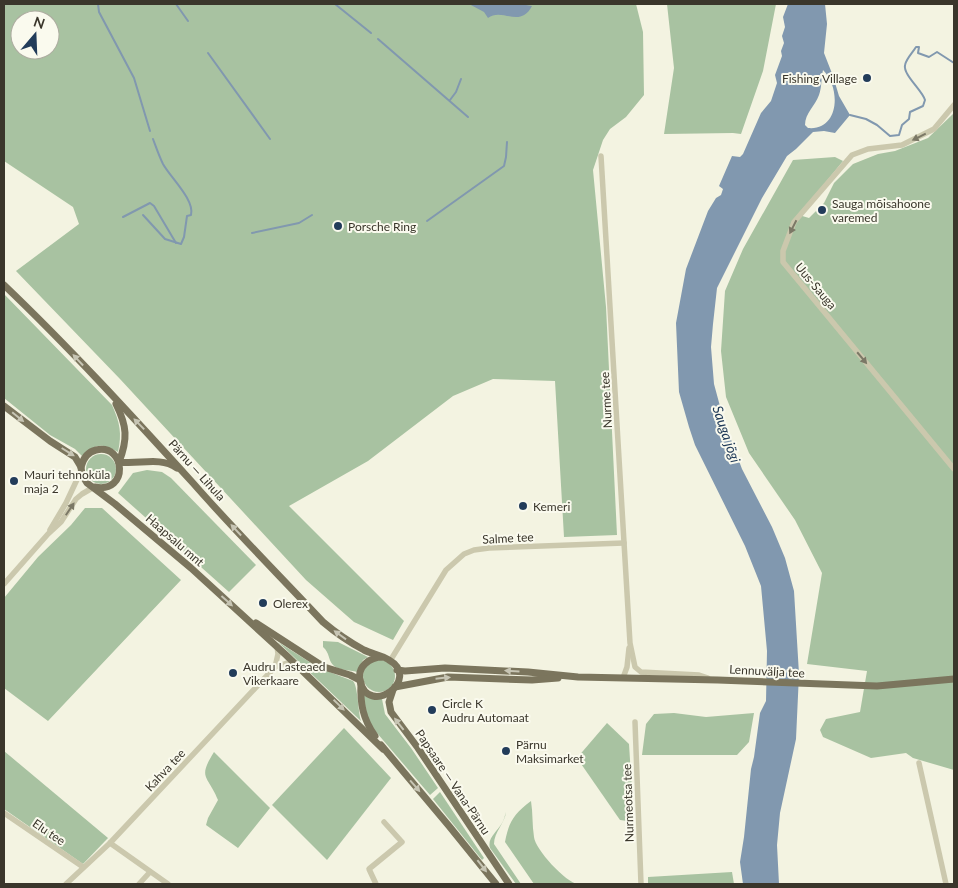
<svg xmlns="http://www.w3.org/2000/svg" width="958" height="888" viewBox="0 0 958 888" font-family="Lato,sans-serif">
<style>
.green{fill:#a8c2a1;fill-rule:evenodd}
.water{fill:#8198af;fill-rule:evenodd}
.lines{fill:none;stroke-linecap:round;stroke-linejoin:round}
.stream{stroke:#8198af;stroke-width:2}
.minor{stroke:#cbc8ad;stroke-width:5.5}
.major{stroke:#7b755d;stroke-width:7}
.oneway{fill:#7b7866}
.oneway2{fill:#c7c5b4}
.poi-dot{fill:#223c5a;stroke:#fafaee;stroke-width:2}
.labels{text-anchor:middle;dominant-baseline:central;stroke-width:4;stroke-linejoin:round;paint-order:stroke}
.poi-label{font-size:12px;fill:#3a362b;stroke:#fafaee;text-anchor:start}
.street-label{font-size:12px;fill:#3a362b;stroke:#fafaee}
.water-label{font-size:14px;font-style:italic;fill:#223c5a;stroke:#fafaee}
</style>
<rect width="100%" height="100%" fill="#f3f3e1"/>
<g class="green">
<path d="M4,4H636L643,32L644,95L626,117L610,129L603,140L593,170L606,307L617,535L564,537L555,381L493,379L453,396L368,461L289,506L404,621L393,640L354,622L306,580L120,379L16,271L79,224L73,207L4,161ZM20,20H50V50H20Z"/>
<polygon points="667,4 776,4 763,71 741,134 733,133 664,134 674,68"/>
<polygon points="954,113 954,770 913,758 906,753 871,758 823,737 820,730 826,719 860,712 867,671 807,664 822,573 795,520 749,453 726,397 721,351 725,291 743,249 793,160 835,157 843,161 799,215 809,218 824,203 834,183 853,164 878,154 895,151 928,138"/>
<path d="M4,294L112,405C120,423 122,433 118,452C101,443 97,443 82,456L75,449L50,435L4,398Z"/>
<circle cx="101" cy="469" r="15"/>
<polygon points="147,470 162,472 171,478 256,565 229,592 118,493 133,473"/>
<polygon points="85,508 102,508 181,580 48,721 4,688 4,598 38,557 71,525"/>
<path d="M323,641L338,642L368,657L363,660L357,672C350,670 338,670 333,665C328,660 330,653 323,647Z"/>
<path d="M278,642L319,668L353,681C358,686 358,712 361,721Z"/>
<circle cx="379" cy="676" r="16"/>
<polygon points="363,693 369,697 382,699 385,714 411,748 438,788 430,795 371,726 367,717"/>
<polygon points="674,713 706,717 754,713 749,742 737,755 642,755 646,724 654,714"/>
<polygon points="607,723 629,744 634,822 620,820 577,758"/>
<polygon points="344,728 391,778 327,860 272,805"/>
<polygon points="4,751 108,838 83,864 4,809"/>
<path d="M214,752L270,808L238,848L206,825L208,818L218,800C208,775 197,779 214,752Z"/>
<polygon points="440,792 484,858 482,860 433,799"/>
<path d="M531,801C533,813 532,825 534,837C535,849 566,883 578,884H534L505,842C509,821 514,814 531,801Z"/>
<path d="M506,812C505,823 494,832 494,844L521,884H516L490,848C487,838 497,832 502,823C504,820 505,815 506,812Z"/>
<polygon points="732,872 734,884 648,884 648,877"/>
</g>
<g class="water">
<path d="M469,4H520L532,6C520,29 502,7 488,18L484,12Z"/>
<path d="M788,4H825L827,24L824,53L833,76L839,96L850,115L835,133L824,131L813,132L796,149L787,156L762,198L717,288L713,324L711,347L714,384L724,421L742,469L772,527L785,558L794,591L799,674L796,739L780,813L777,845L779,884H743L740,862L744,837L751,769L754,757L760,713L766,701L767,651L761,586L745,546L695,445L689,427L679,392L676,323L686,269L708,211L716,198L721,195L723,189L719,186L732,156L740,157L743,154L761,113L771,101L777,83L775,75L782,56L781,51L784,43L782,36L785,27L783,17ZM823,70C841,87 840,131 808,128L805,125C805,113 815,106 819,95C822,87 821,78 823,70Z"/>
</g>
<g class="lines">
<g class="stream">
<polyline points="98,4 99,12 134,78 150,131"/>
<polyline points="176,4 188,21"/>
<polyline points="335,4 371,33"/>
<polyline points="378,39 468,117"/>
<polyline points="208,53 270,139"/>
<polyline points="450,100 456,92 461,79"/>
<path d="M850,115L866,119L877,125L890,136L899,135L902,125L909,119L910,112L923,106L925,100C922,90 903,75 905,65C906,59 913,52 916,47H919L918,53L929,57L937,52L954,63"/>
<path d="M143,215L165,239L181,244L184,237L187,216L191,215C195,200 170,177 163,164C159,156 156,147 153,139"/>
<polyline points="123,217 150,203 154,206 176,243"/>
<polyline points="427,221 504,166 506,157 507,142"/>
<polyline points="252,233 299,223 312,215"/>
</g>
<g class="minor">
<polyline points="954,105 934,129 902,145 868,149 852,155 794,222 783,251 783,262 954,469"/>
<polyline points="601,156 630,643 635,667 641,672 699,675 708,678"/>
<polyline points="50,530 66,503 81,471"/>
<polyline points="4,584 48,534 61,522 76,499 82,494 94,487"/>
<polyline points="390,661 446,570 464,554 474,550 489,548 624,543"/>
<polyline points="275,667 278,654 277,646"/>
<polyline points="623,678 627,667 629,648"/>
<polyline points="635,722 641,884"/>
<polyline points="919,763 946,884"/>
<polyline points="4,813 83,867"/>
<polyline points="110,843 168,884"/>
<polyline points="66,884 110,843 275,667 293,661"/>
<polyline points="139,884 150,872"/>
<polyline points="376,884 369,869 402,842 384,822"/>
</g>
<g class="major">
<path d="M4,285C70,348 132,416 193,483C235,531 280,576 323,622C336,633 349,642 364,650C372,654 382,655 389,660C422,679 369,718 360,681C357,667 369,657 383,657"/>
<path d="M116,404C127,426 128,439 119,462C139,465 159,456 177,468"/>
<polyline points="4,406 50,441 75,457 81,467 82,475 87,483 115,504 191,568 286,655 383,749"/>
<path d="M81,467C83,459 87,452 96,450C126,443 129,494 95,487"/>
<polyline points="256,623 324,667 350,675 360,680"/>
<polyline points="397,670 405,671 445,668 528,672 578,677 718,680 877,686 954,679"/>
<path d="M361,683C360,704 363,719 375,736"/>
<polyline points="395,687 448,677 532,680 558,678"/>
<polyline points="393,690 389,702 391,712 418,748 509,884"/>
<polyline points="381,745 449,826 496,884"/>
</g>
</g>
<defs><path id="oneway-solid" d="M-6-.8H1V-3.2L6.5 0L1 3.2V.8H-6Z" transform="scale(1.25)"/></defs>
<g class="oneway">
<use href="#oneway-solid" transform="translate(919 137) rotate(154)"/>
<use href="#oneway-solid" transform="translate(793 227) rotate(117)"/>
<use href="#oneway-solid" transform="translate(862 358) rotate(50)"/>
<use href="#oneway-solid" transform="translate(70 509) rotate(-56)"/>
</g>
<g class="oneway2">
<use href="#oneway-solid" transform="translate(78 360) rotate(-133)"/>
<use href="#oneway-solid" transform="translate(18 417) rotate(39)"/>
<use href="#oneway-solid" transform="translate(139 424) rotate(-134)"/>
<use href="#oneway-solid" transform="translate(68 452) rotate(32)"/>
<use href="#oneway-solid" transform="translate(236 530) rotate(-133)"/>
<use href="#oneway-solid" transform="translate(227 601) rotate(42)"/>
<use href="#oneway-solid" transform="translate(340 635) rotate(-144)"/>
<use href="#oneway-solid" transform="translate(512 671) rotate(-176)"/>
<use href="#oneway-solid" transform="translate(443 678) rotate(-6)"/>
<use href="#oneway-solid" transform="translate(339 705) rotate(44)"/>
<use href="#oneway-solid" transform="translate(399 724) rotate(-128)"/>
<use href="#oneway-solid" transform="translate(415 786) rotate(49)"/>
<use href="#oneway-solid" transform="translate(482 866) rotate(52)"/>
</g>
<g class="poi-dot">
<circle cx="867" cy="78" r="5"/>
<circle cx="822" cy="210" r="5"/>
<circle cx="338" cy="226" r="5"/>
<circle cx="14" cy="481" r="5"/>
<circle cx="523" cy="506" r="5"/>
<circle cx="263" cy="603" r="5"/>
<circle cx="233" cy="673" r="5"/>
<circle cx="432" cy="710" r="5"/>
<circle cx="506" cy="751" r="5"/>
</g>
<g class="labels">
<g class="poi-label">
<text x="857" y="78" text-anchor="end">Fishing Village</text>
<text x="832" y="203">Sauga mõisahoone<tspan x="832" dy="14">varemed</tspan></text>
<text x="348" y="226">Porsche Ring</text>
<text x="24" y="474">Mauri tehnoküla<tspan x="24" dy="14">maja 2</tspan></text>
<text x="533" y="506">Kemeri</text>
<text x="273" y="603">Olerex</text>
<text x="243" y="666">Audru Lasteaed<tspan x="243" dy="14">Vikerkaare</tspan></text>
<text x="442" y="703">Circle K<tspan x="442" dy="14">Audru Automaat</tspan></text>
<text x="516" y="744">Pärnu<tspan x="516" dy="14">Maksimarket</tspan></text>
</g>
<g class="street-label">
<text transform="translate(816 286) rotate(50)">Uus-Sauga</text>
<text transform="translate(606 400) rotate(-93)">Nurme tee</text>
<text transform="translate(197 470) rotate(48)">Pärnu — Lihula</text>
<text transform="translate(508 538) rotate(-3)">Salme tee</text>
<text transform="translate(175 540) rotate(41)">Haapsalu mnt</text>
<text transform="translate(767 671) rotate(3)">Lennuvälja tee</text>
<text transform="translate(165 770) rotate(-47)">Kahva tee</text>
<text transform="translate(453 782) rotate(56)">Papsaare — Vana-Pärnu</text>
<text transform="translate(628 803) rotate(-92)">Nurmeotsa tee</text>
<text transform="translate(49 832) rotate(34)">Elu tee</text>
</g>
<g class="water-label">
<text transform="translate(727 434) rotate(71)">Sauga jõgi</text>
</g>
</g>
<rect width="958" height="888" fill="none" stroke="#3a362b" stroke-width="10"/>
<g transform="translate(35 35) rotate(19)"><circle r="24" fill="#fafaee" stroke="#adaca0"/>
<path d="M0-4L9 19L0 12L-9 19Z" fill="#223c5a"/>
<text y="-8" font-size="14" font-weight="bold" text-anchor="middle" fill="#3a362b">N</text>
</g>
</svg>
